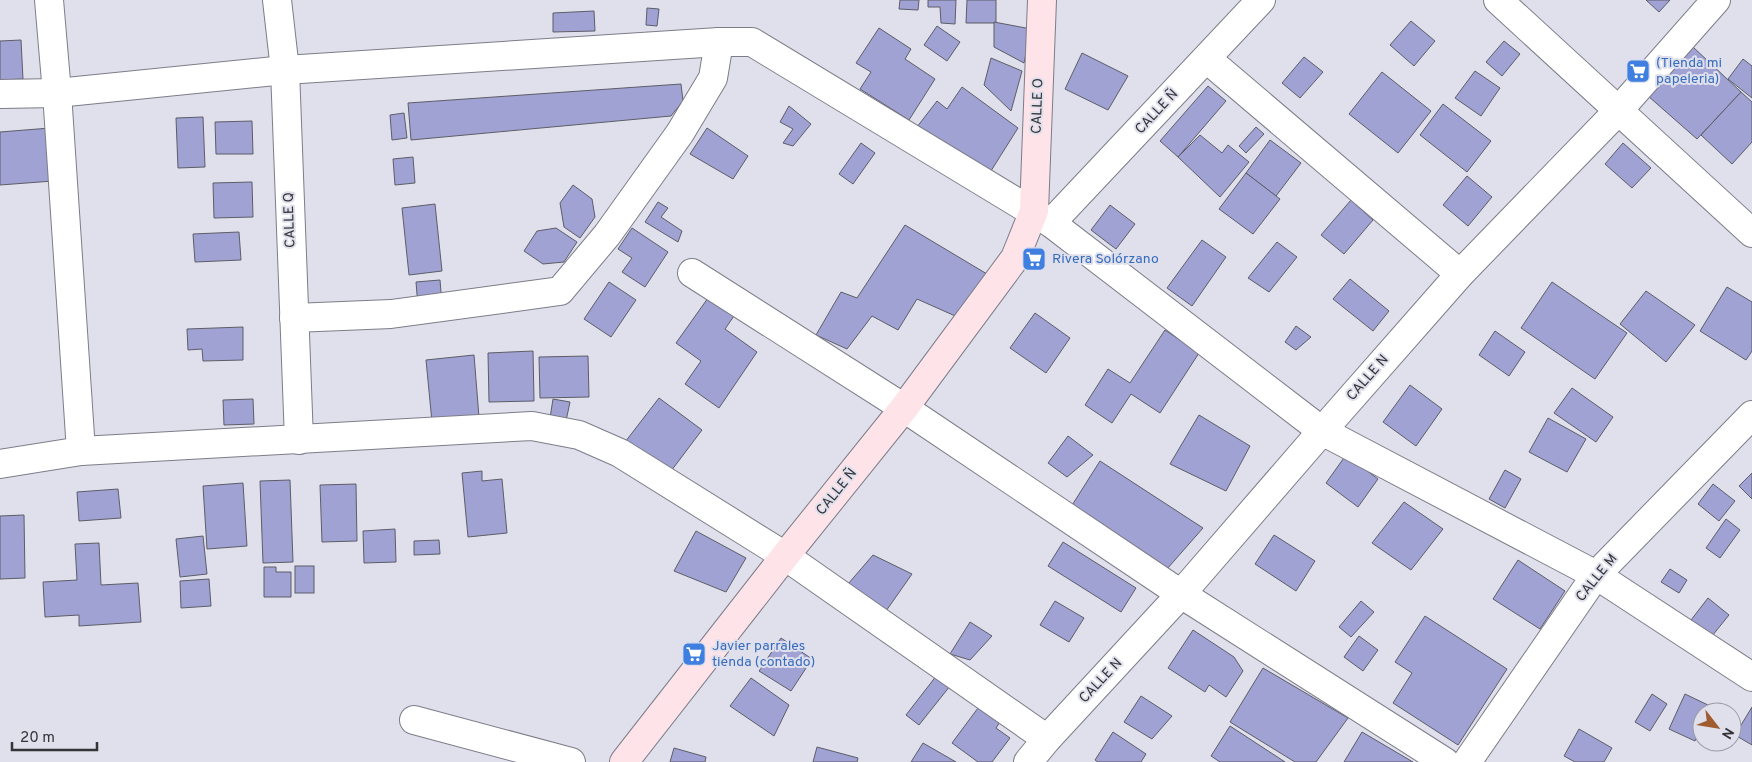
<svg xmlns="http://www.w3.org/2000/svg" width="1752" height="762" viewBox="0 0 1752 762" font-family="Overpass,sans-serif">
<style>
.building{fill:#a0a2d4;stroke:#5c5d67}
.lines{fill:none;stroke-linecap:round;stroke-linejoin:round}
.street-casing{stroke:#7c7d88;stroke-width:30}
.secondary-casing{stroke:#7c7d88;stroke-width:30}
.street{stroke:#fff;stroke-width:28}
.secondary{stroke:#fee3e8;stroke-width:28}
.labels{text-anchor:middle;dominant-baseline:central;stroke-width:4;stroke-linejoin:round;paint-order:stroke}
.shop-label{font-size:14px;fill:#366cbe;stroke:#e0e0ed;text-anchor:start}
.street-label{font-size:14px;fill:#333338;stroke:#e0e0ed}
</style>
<rect width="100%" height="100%" fill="#e0e0ed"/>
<g class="building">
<polygon points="900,0 919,0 918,10 899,9"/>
<polygon points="928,0 956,0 955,24 941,23 940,7 928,7"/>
<polygon points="967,0 996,0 996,23 966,23"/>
<polygon points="1646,0 1670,0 1659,12"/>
<polygon points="647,8 659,9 657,26 646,25"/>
<polygon points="594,11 595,31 553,32 553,13"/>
<polygon points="1411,21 1435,41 1414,66 1390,45"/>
<polygon points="994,22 1031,29 1024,63 994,47"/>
<polygon points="937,26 960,42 947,61 924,45"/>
<polygon points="879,28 911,49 905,59 935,79 909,120 860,89 871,72 856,63"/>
<polygon points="21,40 23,79 0,80 0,41"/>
<polygon points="1504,41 1520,54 1502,76 1486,62"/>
<polygon points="1693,47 1741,92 1697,139 1648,96"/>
<polygon points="1082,53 1128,76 1108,110 1065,89"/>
<polygon points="1304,57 1323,72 1300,98 1282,83"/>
<polygon points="991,58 1022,71 1011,111 984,85"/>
<polygon points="1743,59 1752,66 1752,98 1728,79"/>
<polygon points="1475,71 1500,88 1481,116 1455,98"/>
<polygon points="1382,72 1431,111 1398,153 1349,114"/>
<polygon points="681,84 683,101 671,116 411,140 408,103"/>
<polygon points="1208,86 1226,101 1178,157 1160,141"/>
<polygon points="962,87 1018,128 989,174 917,127 937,101 947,109"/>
<polygon points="1741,92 1752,102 1752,142 1732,164 1701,135"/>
<polygon points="1443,104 1491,141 1467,172 1420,135"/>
<polygon points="789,106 811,124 793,146 783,143 793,129 780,122"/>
<polygon points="404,113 407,138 392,140 390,115"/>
<polygon points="203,117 205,167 178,168 176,118"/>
<polygon points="252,121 253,154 216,154 215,122"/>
<polygon points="1256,127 1264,134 1246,153 1239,146"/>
<polygon points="50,128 53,181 0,185 0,132"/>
<polygon points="707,128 748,156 733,179 690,154"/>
<polygon points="1200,135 1222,153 1228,145 1249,162 1220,197 1178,157"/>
<polygon points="1270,140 1301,163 1276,196 1246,173"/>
<polygon points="861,143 875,153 853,184 839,174"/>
<polygon points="1623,143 1651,168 1632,188 1605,164"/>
<polygon points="413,157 415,183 395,185 393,159"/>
<polygon points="1246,173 1280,199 1253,234 1219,209"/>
<polygon points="1467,176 1492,197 1468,226 1443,205"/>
<polygon points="252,182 253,217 214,218 213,183"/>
<polygon points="573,185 592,199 595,217 580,238 564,227 560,203"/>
<polygon points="1351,200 1373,220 1344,254 1321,235"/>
<polygon points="658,202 668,208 661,217 682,231 678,242 645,222"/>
<polygon points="435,204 442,271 409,275 402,208"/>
<polygon points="1110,205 1135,224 1116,249 1091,230"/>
<polygon points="905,225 987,274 962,319 917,299 898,330 872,316 847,349 816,335 841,292 857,298"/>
<polygon points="556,228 577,242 564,262 543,264 524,251 537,231"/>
<polygon points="632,228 668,252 645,287 622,272 632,258 618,249"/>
<polygon points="239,232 241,260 195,262 193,234"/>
<polygon points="1202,240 1226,257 1192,306 1167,288"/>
<polygon points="1277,242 1297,257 1269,292 1248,278"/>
<polygon points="1350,279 1389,311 1373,331 1333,299"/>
<polygon points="440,280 442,305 418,306 416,282"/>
<polygon points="609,282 636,300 611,337 584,319"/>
<polygon points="1552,282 1627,333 1595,379 1521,328"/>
<polygon points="1727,287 1752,302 1752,351 1746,360 1700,331"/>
<polygon points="1646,291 1695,325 1666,362 1620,324"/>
<polygon points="708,298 734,316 725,329 757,352 719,408 685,384 701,361 676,343"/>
<polygon points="1035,313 1070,338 1046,373 1010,348"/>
<polygon points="1296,326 1311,337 1296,350 1285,342"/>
<polygon points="243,327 243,360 203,361 202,349 188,350 187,329"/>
<polygon points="1165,330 1199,353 1160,413 1131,394 1112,423 1085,405 1108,369 1130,383"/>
<polygon points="1495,331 1525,352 1509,376 1479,355"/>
<polygon points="533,351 534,401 489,402 488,353"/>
<polygon points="474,355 479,417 432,422 426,360"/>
<polygon points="588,356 589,397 540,398 539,357"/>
<polygon points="1410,385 1442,409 1416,446 1383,422"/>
<polygon points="1572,388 1613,417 1596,442 1554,413"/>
<polygon points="659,398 702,430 665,479 622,446"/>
<polygon points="253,399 254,424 224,425 223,400"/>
<polygon points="553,399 570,402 566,421 550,418"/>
<polygon points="1199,415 1250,446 1226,491 1170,464"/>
<polygon points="1548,418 1586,439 1567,472 1529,452"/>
<polygon points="1068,436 1093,455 1067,477 1048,463"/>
<polygon points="1346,455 1378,479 1358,507 1326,483"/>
<polygon points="1100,461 1203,528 1167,569 1069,510"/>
<polygon points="1505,470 1521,479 1505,508 1489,499"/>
<polygon points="482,471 482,481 502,479 507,533 468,537 462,473"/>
<polygon points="1752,473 1752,499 1739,486"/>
<polygon points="290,480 293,562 263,563 260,481"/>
<polygon points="243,483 247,546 207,549 203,486"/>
<polygon points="356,484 357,541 322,542 320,485"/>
<polygon points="1713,484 1735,501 1719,521 1698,504"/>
<polygon points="118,489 121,518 79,521 77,492"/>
<polygon points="1404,502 1443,529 1411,570 1372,543"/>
<polygon points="24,515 25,578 0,579 0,516"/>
<polygon points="1726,519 1740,530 1720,558 1706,548"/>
<polygon points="395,529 396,562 364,563 363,531"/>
<polygon points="696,531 746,558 726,592 674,571"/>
<polygon points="1274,535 1315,561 1296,591 1255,564"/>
<polygon points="203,536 207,574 180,577 176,539"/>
<polygon points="439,540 440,554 414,555 414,541"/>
<polygon points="1063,542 1136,588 1121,612 1048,566"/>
<polygon points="99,543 101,585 138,583 141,622 79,626 79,615 45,617 43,582 77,580 75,544"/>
<polygon points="873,555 912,574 886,611 848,584"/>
<polygon points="1518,560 1565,591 1540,629 1493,599"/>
<rect x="295" y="566" width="19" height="27"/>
<polygon points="264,567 276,567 276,572 291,572 291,597 264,597"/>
<polygon points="1670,569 1687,580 1679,593 1661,582"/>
<polygon points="209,579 211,606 181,608 180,581"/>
<polygon points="1708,598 1729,615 1712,636 1691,620"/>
<polygon points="1055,601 1084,618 1069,642 1040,625"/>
<polygon points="1361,601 1374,612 1351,637 1339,627"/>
<polygon points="1425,616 1507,669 1458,745 1393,703 1412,673 1395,662"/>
<polygon points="970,622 992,636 970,660 950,654"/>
<polygon points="1193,630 1234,657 1243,671 1226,697 1209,685 1205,692 1168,668"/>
<polygon points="1359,636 1378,650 1363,671 1344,657"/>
<polygon points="781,638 812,659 791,691 759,671"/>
<polygon points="1263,668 1348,718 1316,762 1295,762 1230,722"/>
<polygon points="937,675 950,686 919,725 906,715"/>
<polygon points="751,678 789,705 774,736 730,706"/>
<polygon points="1652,694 1667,704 1650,731 1635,722"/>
<polygon points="1685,694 1710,706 1708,712 1702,712 1702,725 1695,741 1669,729"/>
<polygon points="1141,696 1172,716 1152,739 1124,722"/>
<polygon points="981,704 1002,719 996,728 1010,738 992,762 978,762 952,743"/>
<polygon points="1752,707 1752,745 1735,735"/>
<polygon points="1230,726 1285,762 1220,762 1211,756"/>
<polygon points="1579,729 1612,748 1604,762 1575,762 1564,756"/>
<polygon points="1113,732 1146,754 1141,762 1098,762 1095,760"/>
<polygon points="1362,732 1413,762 1344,762"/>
<polygon points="923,743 956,762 911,762"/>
<polygon points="817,747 858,758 857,762 813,762"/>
<polygon points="674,748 706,757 705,762 670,762"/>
</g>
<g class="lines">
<g class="street-casing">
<g id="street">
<polyline points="49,0 57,93 81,451"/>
<polyline points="277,0 285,70 299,440"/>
<polyline points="1498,0 1752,233"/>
<polyline points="1207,59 1460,274"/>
<polyline points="0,94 57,93 285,70 719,42 752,42 1051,223 1322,431 1596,575 1752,677"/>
<polyline points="1051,223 1261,0"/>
<polyline points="692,273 904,408 1181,594 1445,762"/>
<polyline points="294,318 391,314 560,291 607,235 680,133 713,78 719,42"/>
<polyline points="0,464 81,451 532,426 579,435 620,453 785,556 1047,739"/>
<polyline points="414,720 571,762"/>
<polyline points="1028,762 1047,739 1181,594 1322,431 1460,274 1618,111 1716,0"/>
<polyline points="1467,762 1596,575 1752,415"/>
</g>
</g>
<g class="secondary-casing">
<polyline id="secondary" points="624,762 785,556 904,408 1015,258 1034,211 1042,0"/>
</g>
<use href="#street" class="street"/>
<use href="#secondary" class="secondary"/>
</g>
<defs>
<g id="supermarket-square" transform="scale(1.25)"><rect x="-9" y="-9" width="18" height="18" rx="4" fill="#3f7fe0" stroke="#e0e0ed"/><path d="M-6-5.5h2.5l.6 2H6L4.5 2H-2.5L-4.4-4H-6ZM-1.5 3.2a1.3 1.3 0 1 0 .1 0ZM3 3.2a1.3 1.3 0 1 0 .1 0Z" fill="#fff"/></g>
</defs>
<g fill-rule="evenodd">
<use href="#supermarket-square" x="1638" y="71"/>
<use href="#supermarket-square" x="1034" y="259"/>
<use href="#supermarket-square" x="694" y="654"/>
</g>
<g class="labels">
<g class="shop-label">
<text x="1656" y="63">(Tienda mi<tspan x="1656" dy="16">papeleria)</tspan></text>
<text x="1052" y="259">Rivera Solórzano</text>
<text x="712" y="646">Javier parrales<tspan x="712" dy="16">tienda (contado)</tspan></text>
</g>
<g class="street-label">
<text transform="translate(1038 106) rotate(-88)">CALLE O</text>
<text transform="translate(1157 112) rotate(-47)">CALLE Ñ</text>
<text transform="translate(290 220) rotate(-92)">CALLE Q</text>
<text transform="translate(1368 378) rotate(-49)">CALLE N</text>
<text transform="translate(837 492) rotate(-51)">CALLE Ñ</text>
<text transform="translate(1597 578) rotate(-51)">CALLE M</text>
<text transform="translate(1101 681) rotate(-47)">CALLE N</text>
</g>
</g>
<g transform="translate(1717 727) rotate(121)"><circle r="24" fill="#e0e0ed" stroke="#9b9ba5"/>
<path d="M0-4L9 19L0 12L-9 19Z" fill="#a05b2f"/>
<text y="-8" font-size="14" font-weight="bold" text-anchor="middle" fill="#333338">N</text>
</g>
<path d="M12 742v8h85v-8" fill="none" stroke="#333338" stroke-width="2.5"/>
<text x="20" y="742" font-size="15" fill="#333338" stroke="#e0e0ed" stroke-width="4" paint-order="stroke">20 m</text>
</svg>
